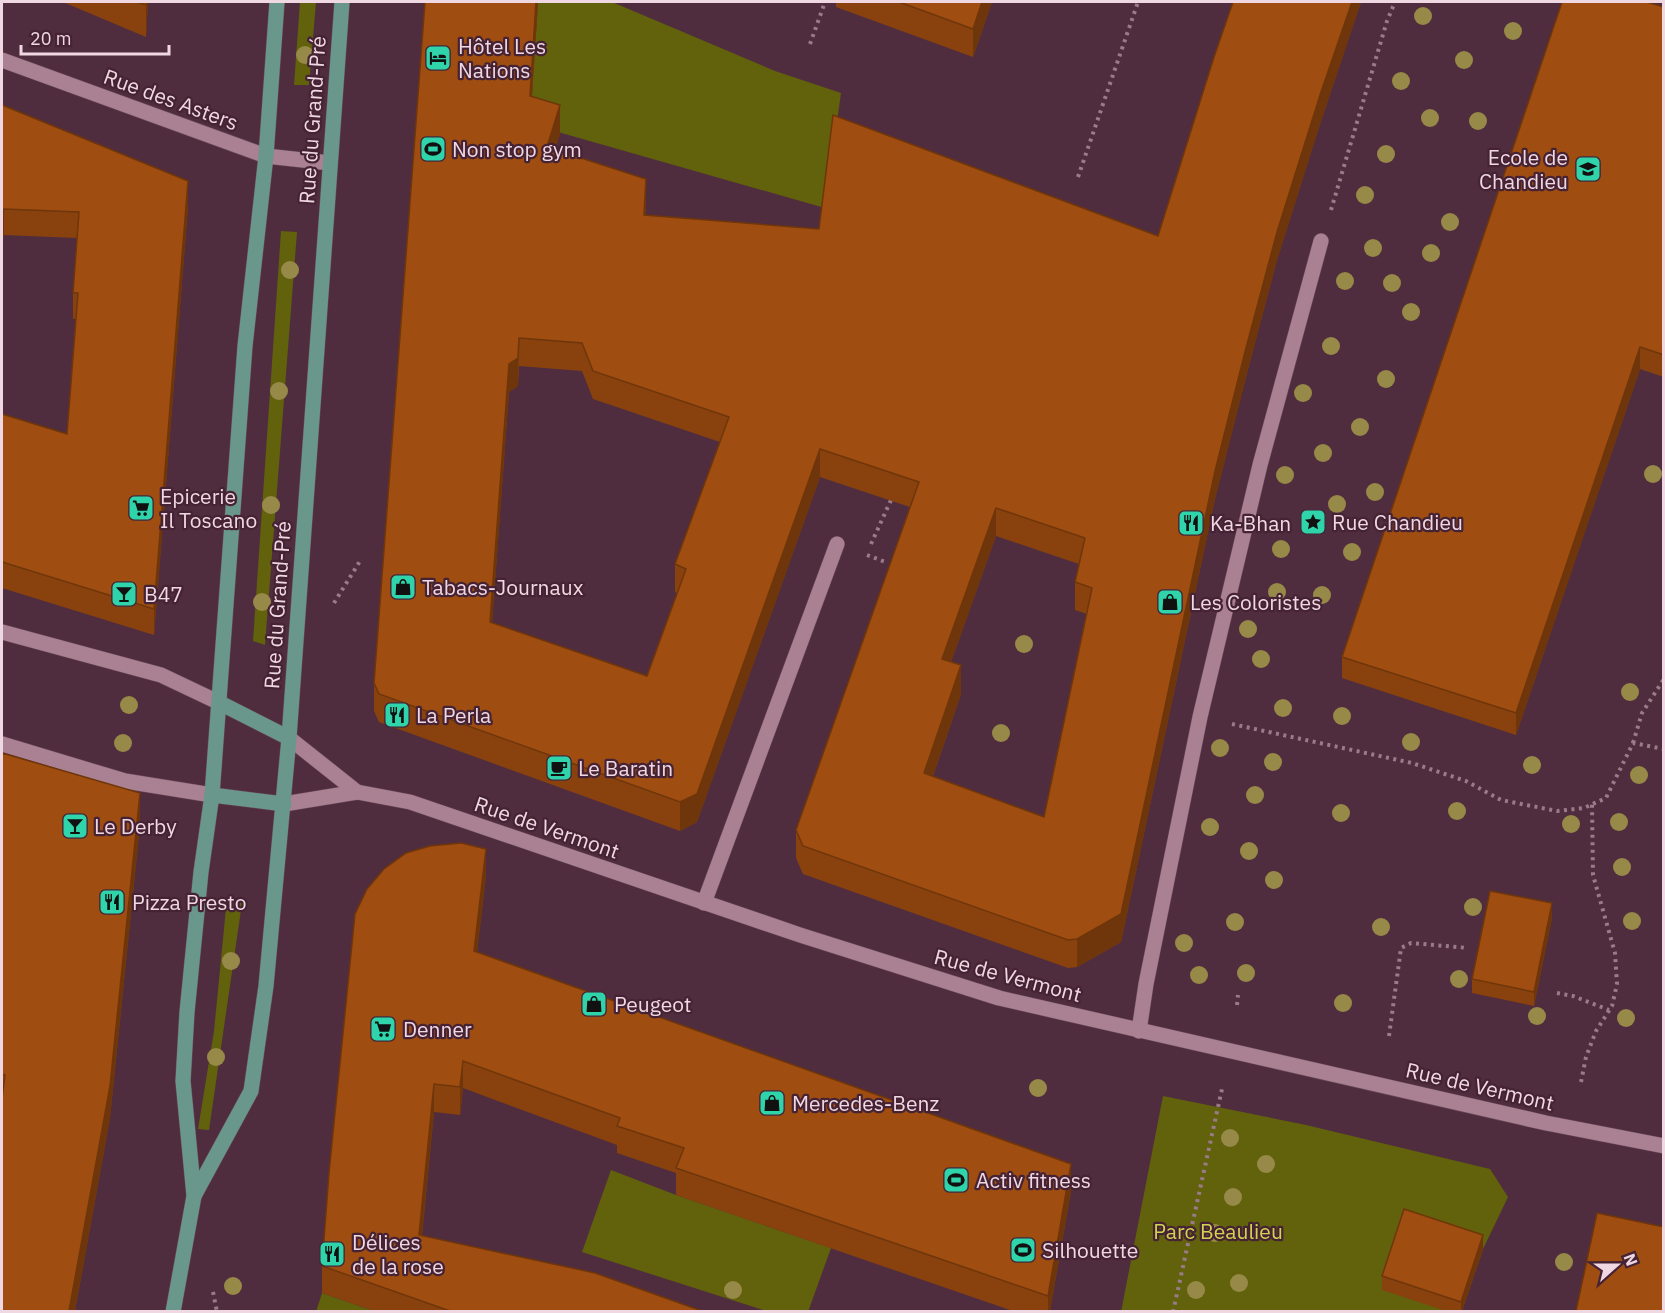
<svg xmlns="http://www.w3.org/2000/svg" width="1665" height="1313" viewBox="0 0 1665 1313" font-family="'IBM Plex Sans',sans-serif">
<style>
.green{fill:#61620b}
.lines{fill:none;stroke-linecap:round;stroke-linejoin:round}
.minor-casing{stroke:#694b5a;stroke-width:16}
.major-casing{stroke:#694b5a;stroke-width:16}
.path{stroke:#997b89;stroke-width:4;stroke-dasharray:3 4.5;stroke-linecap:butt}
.minor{stroke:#aa8093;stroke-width:15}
.major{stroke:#69978c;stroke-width:15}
.tree{fill:#978948}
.wall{fill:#89420e;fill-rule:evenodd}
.shaded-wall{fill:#6f360b}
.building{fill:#9f4d10;stroke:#6f360b;stroke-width:1.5;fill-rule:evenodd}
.labels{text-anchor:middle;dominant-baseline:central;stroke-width:4.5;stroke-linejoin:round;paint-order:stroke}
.poi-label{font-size:21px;fill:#f0d8e2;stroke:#452334;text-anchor:start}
.street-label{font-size:21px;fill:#f0d8e2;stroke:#452334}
.park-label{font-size:21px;fill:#d1d451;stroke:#452334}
</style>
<rect width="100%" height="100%" fill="#502d3e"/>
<g class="green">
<polygon points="300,2 316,2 309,85 294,85"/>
<polygon points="538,2 612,2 775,71 841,93 825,208 530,124"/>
<polygon points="281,231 297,232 265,645 253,641"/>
<polygon points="227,898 242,903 209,1130 198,1129 214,1031"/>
<polygon points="1163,1096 1306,1125 1490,1169 1508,1197 1483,1249 1462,1311 1121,1312"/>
<polygon points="611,1170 676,1195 831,1248 808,1312 766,1311 582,1252"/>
<polygon points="322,1293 374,1311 316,1312"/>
</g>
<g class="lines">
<g class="minor-casing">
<g id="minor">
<polyline points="2,60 266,156 330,163"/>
<polyline points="2,632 161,675 220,703"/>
<polyline points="289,738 357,792"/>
<polyline points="2,744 125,781 212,795"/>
<polyline points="284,804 357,792 410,802 800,935 999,998 1546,1123 1664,1146"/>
<polyline points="704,903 837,544"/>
<polyline points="1139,1031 1146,984 1200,717 1260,465 1321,241"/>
</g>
</g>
<g class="major-casing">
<g id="major">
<polyline points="220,703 289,738"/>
<polyline points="212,795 284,804"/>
<polyline points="194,1196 251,1091 266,986 289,738 342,2"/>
<polyline points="173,1312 194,1196 183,1081 187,1012 201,872 212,795 245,346 266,156 277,2"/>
</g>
</g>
<g class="path">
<polyline points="810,44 825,2"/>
<polyline points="1078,177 1138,2"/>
<polyline points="1331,210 1387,21 1395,2"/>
<polyline points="871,544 891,500"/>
<polyline points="867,555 888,563"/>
<polyline points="334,603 360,561"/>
<polyline points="1232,724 1412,763 1466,781 1501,800 1557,811 1584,808 1606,798 1633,743 1664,749"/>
<polyline points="1633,743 1642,713 1664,679"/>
<polyline points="1557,993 1573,996 1609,1010"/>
<polyline points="1237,1005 1238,995"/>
<polyline points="1389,1036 1401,948 1411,943 1468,948"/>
<polyline points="1581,1082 1586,1057 1596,1031 1612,1006 1617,984 1615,953 1593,875 1592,804"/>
<polyline points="213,1292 217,1312"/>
<polyline points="1173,1312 1222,1089"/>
</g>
<use href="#minor" class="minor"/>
<use href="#major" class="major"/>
</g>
<g class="tree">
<circle cx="1423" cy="16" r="9"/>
<circle cx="1513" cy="31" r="9"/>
<circle cx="305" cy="55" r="9"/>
<circle cx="1464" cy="60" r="9"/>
<circle cx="1401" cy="81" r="9"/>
<circle cx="1430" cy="118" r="9"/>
<circle cx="1478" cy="121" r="9"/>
<circle cx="1386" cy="154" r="9"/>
<circle cx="1365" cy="195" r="9"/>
<circle cx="1450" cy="222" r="9"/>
<circle cx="1373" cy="248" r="9"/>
<circle cx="1431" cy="253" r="9"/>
<circle cx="290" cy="270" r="9"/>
<circle cx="1345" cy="281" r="9"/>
<circle cx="1392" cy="283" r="9"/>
<circle cx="1411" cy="312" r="9"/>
<circle cx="1331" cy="346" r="9"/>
<circle cx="1386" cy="379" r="9"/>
<circle cx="279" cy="391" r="9"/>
<circle cx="1303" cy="393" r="9"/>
<circle cx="1360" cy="427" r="9"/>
<circle cx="1323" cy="453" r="9"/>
<circle cx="1653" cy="474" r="9"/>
<circle cx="1285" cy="475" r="9"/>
<circle cx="1375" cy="492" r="9"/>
<circle cx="1337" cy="504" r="9"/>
<circle cx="271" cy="505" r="9"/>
<circle cx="1281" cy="549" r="9"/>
<circle cx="1352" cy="552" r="9"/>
<circle cx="1277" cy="592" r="9"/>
<circle cx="1322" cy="595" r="9"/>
<circle cx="262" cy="602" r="9"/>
<circle cx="1248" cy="629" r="9"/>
<circle cx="1024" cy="644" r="9"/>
<circle cx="1261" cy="659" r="9"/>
<circle cx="1630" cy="692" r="9"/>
<circle cx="129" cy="705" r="9"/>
<circle cx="1283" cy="708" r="9"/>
<circle cx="1342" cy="716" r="9"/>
<circle cx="1001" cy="733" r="9"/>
<circle cx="1411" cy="742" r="9"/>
<circle cx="123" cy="743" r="9"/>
<circle cx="1220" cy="748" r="9"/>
<circle cx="1273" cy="762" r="9"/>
<circle cx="1532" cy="765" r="9"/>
<circle cx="1639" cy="775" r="9"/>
<circle cx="1255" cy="795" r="9"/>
<circle cx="1457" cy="811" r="9"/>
<circle cx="1341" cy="813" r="9"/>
<circle cx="1619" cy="822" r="9"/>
<circle cx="1571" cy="824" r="9"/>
<circle cx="1210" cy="827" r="9"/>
<circle cx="1249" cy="851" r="9"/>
<circle cx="1622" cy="867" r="9"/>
<circle cx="1274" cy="880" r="9"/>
<circle cx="1473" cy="907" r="9"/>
<circle cx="1632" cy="921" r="9"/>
<circle cx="1235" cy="922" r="9"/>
<circle cx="1381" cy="927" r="9"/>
<circle cx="1184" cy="943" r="9"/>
<circle cx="231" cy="961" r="9"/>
<circle cx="1246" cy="973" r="9"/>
<circle cx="1199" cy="975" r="9"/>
<circle cx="1459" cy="979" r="9"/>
<circle cx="1343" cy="1003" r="9"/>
<circle cx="1537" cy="1016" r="9"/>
<circle cx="1626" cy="1018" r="9"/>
<circle cx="216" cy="1057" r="9"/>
<circle cx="1038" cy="1088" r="9"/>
<circle cx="1230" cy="1138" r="9"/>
<circle cx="1266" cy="1164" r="9"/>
<circle cx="1233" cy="1197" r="9"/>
<circle cx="1215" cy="1233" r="9"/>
<circle cx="1564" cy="1262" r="9"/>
<circle cx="1239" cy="1283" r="9"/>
<circle cx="233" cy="1286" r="9"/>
<circle cx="733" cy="1290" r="9"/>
<circle cx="1196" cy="1290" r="9"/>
</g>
<g class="wall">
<polygon points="63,2 148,2 146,37"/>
<path d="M425,2H538L532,97L560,134L555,150L646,207L645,215L819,229L1158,236L1233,2H1361L1321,121L1277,260L1246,377L1215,499L1121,942L1077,967L1068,968L803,874L796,858V830L910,507L820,477L697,822L680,831L379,722L374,711V683ZM519,366L582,371L593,399L720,442L675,564V592L677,593L647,676L492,623L509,392L518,386ZM996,536L1079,564L1075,582V610L1087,614L1044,817L933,776L961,694L951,662Z"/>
<polygon points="836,2 992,2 973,57 836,7"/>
<polygon points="1664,7 1664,377 1640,369 1516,735 1342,678 1342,657"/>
<polygon points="2,105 188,207 154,635 2,588 2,414 67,434 76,319 73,319 73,293 77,238 4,235 2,240"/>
<polygon points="2,753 140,825 110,1118 75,1311 2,1311"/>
<polygon points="486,876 477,952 1071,1191 1050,1311 1013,1311 676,1195 676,1173 617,1153 617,1145 463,1088 460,1115 434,1112 422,1236 702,1311 374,1311 322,1293 322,1266"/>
<polygon points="1552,918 1534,1006 1472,993 1472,979"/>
<polygon points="1483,1249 1462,1311 1446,1311 1382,1290 1382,1276"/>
</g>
<g class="shaded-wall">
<polygon points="146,2 148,2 146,37"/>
<polygon points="536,2 538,2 530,124 530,96"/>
<polygon points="982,2 992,2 973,57 973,29"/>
<polygon points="1352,2 1361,2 1321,121 1277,260 1246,377 1215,499 1121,942 1077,967 1077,939 1215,471 1246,348 1277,232 1321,92"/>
<polygon points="560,105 560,134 547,176 547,147"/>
<polygon points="646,179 646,207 644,243 644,215"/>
<polygon points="188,181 188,207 154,635 154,609"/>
<polygon points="4,209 4,235 2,240 2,214"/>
<polygon points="519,338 518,386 509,392 490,651 490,622 509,364"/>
<polygon points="1640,347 1640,369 1516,735 1516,713"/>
<polygon points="820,449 820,477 697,822 680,831 680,802"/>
<polygon points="996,508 996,536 942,687 942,659"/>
<polygon points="961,665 961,694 924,801 924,773"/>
<polygon points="140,793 140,825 110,1118 75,1311 69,1311"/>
<polygon points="486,849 486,876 474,978 474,951"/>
<polygon points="1552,903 1552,918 1534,1006 1534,992"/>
<polygon points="463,1061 463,1088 460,1115 460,1087"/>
<polygon points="434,1084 434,1112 419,1263 419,1235"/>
<polygon points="1071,1164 1071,1191 1050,1311 1048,1311 1048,1296"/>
<polygon points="1483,1235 1483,1249 1462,1311 1461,1311 1461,1302"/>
</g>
<g class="building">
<polygon points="137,2 146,2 146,5"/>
<path d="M425,2H536L530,96L560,105L547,147L646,179L644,215L819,229L833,115L1158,236L1214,57L1233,2H1352L1321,92L1277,232L1246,348L1215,471L1121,914L1077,939L1068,940L803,846L796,830L919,482L820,449L697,794L680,802L379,694L374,683ZM519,338L582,343L593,371L729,417L675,564L686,569L647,676L490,622L509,364L518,358ZM996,508L1085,538L1075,582L1092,588L1044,817L924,773L961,665L942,659Z"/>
<polygon points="899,2 982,2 973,29"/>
<polygon points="1562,2 1647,2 1664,7 1664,355 1640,347 1516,713 1342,657"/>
<polygon points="2,105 188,181 154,609 2,562 2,414 67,434 78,293 73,293 79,212 4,209 2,214"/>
<polygon points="2,753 140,793 110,1086 69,1311 2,1311 2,1099 5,1075 2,1074"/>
<polygon points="461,843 486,849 474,951 1071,1164 1048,1296 676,1168 684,1148 617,1126 620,1118 463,1061 460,1087 434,1084 419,1235 595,1273 702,1311 450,1311 322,1266 329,1173 355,914 367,889 384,869 406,853 430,846"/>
<polygon points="1490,891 1552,903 1534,992 1472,979"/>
<polygon points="1404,1209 1483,1235 1461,1302 1382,1276"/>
<polygon points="1597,1213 1664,1227 1664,1311 1576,1311"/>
</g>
<defs>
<g id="hotel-square" transform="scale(1.35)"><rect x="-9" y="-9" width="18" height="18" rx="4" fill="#2fd4aa" stroke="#452334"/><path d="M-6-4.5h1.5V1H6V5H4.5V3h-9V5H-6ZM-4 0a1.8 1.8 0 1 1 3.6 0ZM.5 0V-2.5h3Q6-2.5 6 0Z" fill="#111"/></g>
<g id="stadium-square" transform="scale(1.35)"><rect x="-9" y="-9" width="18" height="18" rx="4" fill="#2fd4aa" stroke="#452334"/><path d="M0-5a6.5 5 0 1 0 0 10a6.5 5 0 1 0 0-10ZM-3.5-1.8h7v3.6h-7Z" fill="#111"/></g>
<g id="school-square" transform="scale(1.35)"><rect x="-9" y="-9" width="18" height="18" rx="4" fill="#2fd4aa" stroke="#452334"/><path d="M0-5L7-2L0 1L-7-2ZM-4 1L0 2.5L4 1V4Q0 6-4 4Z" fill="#111"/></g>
<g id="supermarket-square" transform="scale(1.35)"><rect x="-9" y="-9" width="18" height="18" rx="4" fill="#2fd4aa" stroke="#452334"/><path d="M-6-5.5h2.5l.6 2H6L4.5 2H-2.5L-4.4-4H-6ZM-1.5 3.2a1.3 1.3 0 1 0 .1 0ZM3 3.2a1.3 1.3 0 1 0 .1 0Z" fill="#111"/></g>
<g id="sight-square" transform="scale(1.35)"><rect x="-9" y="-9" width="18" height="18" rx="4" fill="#2fd4aa" stroke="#452334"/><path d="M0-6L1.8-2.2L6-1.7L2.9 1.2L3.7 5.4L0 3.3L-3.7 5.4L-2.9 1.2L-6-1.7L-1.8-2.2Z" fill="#111"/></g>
<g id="restaurant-square" transform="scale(1.35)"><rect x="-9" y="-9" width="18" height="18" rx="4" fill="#2fd4aa" stroke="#452334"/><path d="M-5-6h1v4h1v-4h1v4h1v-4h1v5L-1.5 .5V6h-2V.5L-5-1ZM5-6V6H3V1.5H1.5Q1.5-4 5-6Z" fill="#111"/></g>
<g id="shop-square" transform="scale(1.35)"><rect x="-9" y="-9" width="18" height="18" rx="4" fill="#2fd4aa" stroke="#452334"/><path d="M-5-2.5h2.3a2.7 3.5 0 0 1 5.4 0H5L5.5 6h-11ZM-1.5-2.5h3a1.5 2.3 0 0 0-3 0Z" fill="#111"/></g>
<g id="bar-square" transform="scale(1.35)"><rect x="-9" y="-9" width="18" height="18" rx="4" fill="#2fd4aa" stroke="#452334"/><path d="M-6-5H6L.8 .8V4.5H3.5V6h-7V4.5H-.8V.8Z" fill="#111"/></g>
<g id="cafe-square" transform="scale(1.35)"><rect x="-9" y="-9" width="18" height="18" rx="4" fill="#2fd4aa" stroke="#452334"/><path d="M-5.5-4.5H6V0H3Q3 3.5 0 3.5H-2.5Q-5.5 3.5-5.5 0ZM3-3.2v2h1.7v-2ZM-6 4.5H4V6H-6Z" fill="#111"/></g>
</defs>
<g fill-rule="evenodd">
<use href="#hotel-square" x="438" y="58"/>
<use href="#stadium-square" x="433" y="149"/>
<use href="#school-square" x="1588" y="169"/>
<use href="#supermarket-square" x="141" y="508"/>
<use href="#sight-square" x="1313" y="522"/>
<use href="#restaurant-square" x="1191" y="523"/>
<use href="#shop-square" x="403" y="587"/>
<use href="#bar-square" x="124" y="594"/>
<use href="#shop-square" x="1170" y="602"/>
<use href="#restaurant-square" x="397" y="715"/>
<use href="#cafe-square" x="559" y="768"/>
<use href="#bar-square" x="75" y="826"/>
<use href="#restaurant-square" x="112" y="902"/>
<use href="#shop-square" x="594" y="1004"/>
<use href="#supermarket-square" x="383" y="1029"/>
<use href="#shop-square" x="772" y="1103"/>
<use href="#stadium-square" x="956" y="1180"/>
<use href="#stadium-square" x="1023" y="1250"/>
<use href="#restaurant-square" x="332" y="1254"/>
</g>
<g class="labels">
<g class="poi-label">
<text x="458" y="46">Hôtel Les<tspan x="458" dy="24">Nations</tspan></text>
<text x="452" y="149">Non stop gym</text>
<text x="1568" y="157" text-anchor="end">Ecole de<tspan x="1568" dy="24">Chandieu</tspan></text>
<text x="160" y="496">Epicerie<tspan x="160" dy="24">Il Toscano</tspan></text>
<text x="1332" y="522">Rue Chandieu</text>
<text x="1210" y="523">Ka-Bhan</text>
<text x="422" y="587">Tabacs-Journaux</text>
<text x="144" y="594">B47</text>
<text x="1190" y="602">Les Coloristes</text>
<text x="416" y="715">La Perla</text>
<text x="578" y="768">Le Baratin</text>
<text x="94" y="826">Le Derby</text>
<text x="132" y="902">Pizza Presto</text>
<text x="614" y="1004">Peugeot</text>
<text x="403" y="1029">Denner</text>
<text x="792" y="1103">Mercedes-Benz</text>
<text x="976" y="1180">Activ fitness</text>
<text x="352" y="1242">Délices<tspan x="352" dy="24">de la rose</tspan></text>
<text x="1042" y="1250">Silhouette</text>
</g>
<g class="street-label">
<text transform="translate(171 99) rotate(20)">Rue des Asters</text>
<text transform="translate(312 120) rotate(-86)">Rue du Grand-Pré</text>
<text transform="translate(277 605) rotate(-86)">Rue du Grand-Pré</text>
<text transform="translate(547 827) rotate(19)">Rue de Vermont</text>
<text transform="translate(1008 975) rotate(15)">Rue de Vermont</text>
<text transform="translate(1480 1086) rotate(13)">Rue de Vermont</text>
</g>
<g class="park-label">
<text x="1218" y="1231">Parc Beaulieu</text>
</g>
</g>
<rect width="1665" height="1313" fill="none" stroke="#f0d8e2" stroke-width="6"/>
<g transform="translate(1617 1265) rotate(69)" stroke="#452334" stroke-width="4.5" paint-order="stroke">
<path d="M0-4.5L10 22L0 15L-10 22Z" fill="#f0d8e2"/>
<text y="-9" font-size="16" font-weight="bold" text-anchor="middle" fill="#f0d8e2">N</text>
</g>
<path d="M21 45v9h148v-9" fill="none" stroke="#f0d8e2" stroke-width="3"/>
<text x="30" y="45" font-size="18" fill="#f0d8e2" stroke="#452334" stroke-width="4.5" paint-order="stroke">20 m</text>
</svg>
